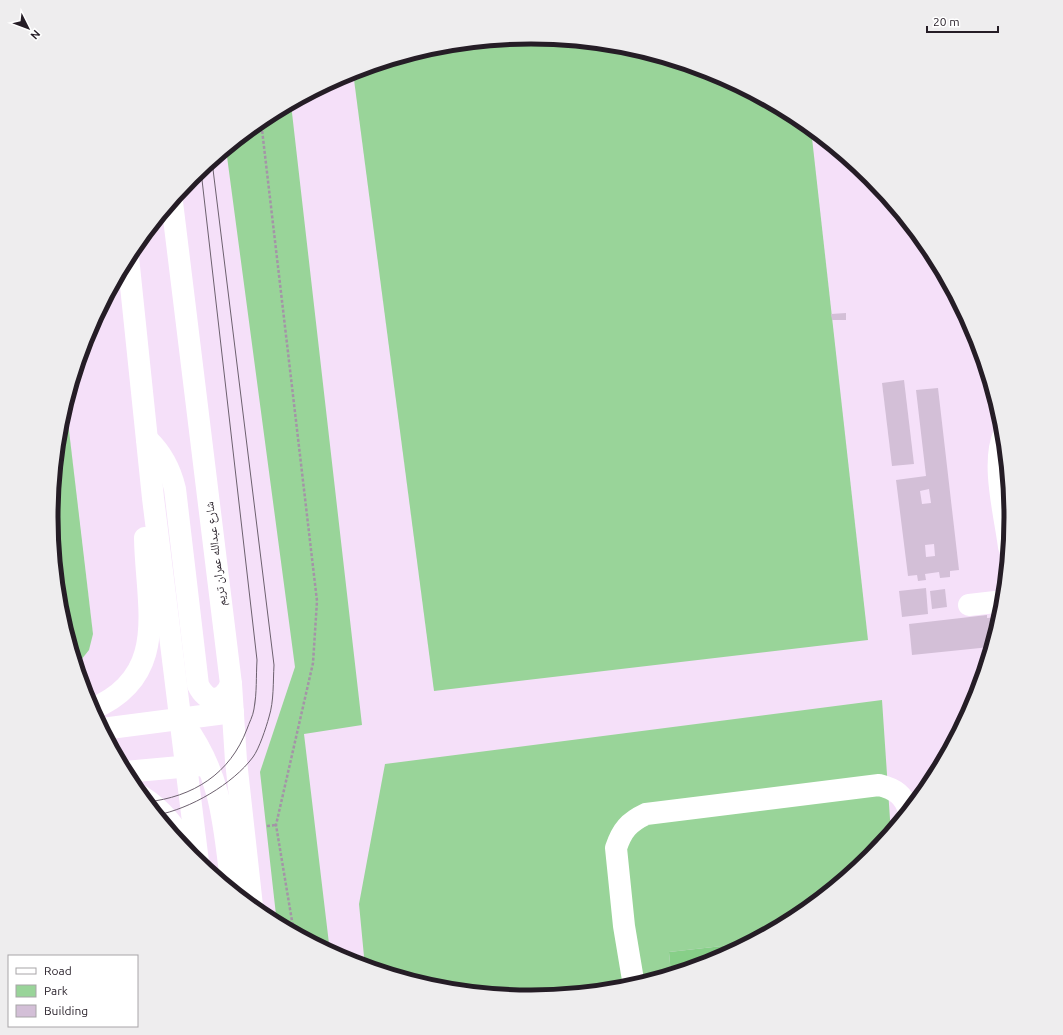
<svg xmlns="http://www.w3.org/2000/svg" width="1063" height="1035" viewBox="0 0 1063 1035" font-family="Ubuntu,'Noto Naskh Arabic',sans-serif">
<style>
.green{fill:#99d499}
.forest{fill:#87cf88}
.building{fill:#d3bfd7;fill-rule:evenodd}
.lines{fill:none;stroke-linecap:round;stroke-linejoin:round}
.path{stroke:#a494a7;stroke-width:2.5;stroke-dasharray:3 2;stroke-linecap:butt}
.minor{stroke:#fff;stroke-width:22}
.tram{stroke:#6c606e;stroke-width:1}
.labels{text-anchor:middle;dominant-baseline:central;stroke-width:3;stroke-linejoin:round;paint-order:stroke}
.street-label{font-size:12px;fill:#251d26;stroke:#fff}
.rim{fill:none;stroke:#251d26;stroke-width:5}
</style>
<rect width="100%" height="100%" fill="#f5e0f9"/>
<g class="green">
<polygon points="532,37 625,46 716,74 799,118 811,129 868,640 434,691 353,72 438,46"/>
<polygon points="291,104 362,725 304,734 330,952 277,924 260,772 295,667 226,149 265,118"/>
<polygon points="66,405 93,634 89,650 77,665 60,611 51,517 60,424"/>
<polygon points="882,700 891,834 871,857 798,917 749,943 669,952 671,975 625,989 531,998 438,989 365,967 359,904 385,764"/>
</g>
<polygon class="forest" points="749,943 715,962 671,975 669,952"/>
<g class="building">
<polygon points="846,313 846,320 832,320 831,314"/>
<polygon points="904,380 914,464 892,466 882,383"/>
<path d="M938,388L959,570L950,571V577L940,578L939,572L925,574L926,580L918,581L917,575L908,576L896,480L926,476L916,390ZM929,489L931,503L922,504L920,491ZM934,544L935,556L926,557L925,545Z"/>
<polygon points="926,588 928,614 902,617 899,591"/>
<polygon points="945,589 947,607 932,609 930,591"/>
<polygon points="987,615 987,618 1001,617 991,651 990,647 912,655 909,624"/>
</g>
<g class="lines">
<g class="path">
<polyline points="261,121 317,601 313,663 276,825 294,933"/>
<polyline points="267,826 276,825"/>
</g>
<g class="minor">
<polyline points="172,202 231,684 236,761 252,906"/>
<polyline points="128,257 153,498 198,862"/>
<path d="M1004,434C991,463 1005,515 1009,547"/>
<path d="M147,439C162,453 170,468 175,489L198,685C207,704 223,703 231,684"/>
<polyline points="969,605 1004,601"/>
<path d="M92,709C171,676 146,605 145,538"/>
<path d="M184,724C223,777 224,827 232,890"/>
<polyline points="102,729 233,712"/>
<polyline points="125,772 202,765"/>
<path d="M141,796C165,811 180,832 191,857"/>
<path d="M634,986L624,926L616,848C622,830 629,822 646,814L879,785C895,789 904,795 909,811"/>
</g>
<g class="tram">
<path d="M147,802C193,797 230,774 247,729C249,723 253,716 254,709C257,693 256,676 257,660L201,171"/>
<path d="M157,815C190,809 233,784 253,757C259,749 266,728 269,717C274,701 273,682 274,665L212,161"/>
</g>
</g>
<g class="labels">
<g class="street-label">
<text transform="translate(215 554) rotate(-97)">شارع عبدالله عمران تريم</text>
</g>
</g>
<path d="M0 0H1063V1035H0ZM58 517a473 473 0 1 1 946 0a473 473 0 1 1-946 0Z" fill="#eeedee" fill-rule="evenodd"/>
<path class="rim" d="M58 517a473 473 0 1 1 946 0a473 473 0 1 1-946 0Z"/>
<rect x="8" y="955" width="130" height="72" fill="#ffffff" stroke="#a8a5a8"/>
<rect x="16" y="968" width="20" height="6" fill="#ffffff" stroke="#a8a5a8"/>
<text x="44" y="975" font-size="12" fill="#251d26">Road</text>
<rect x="16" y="985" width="20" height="12" fill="#99d499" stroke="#a8a5a8"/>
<text x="44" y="995" font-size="12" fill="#251d26">Park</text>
<rect x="16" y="1005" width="20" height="12" fill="#d3bfd7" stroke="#a8a5a8"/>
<text x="44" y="1015" font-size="12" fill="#251d26">Building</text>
<g transform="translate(28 28) rotate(132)" stroke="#ffffff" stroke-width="3" paint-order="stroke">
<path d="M0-3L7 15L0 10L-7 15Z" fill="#251d26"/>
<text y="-6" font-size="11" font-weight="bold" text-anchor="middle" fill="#251d26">N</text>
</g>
<path d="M927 26v6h71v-6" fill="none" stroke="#251d26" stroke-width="2"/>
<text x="933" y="26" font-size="12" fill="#251d26" stroke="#ffffff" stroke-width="3" paint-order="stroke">20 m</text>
</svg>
